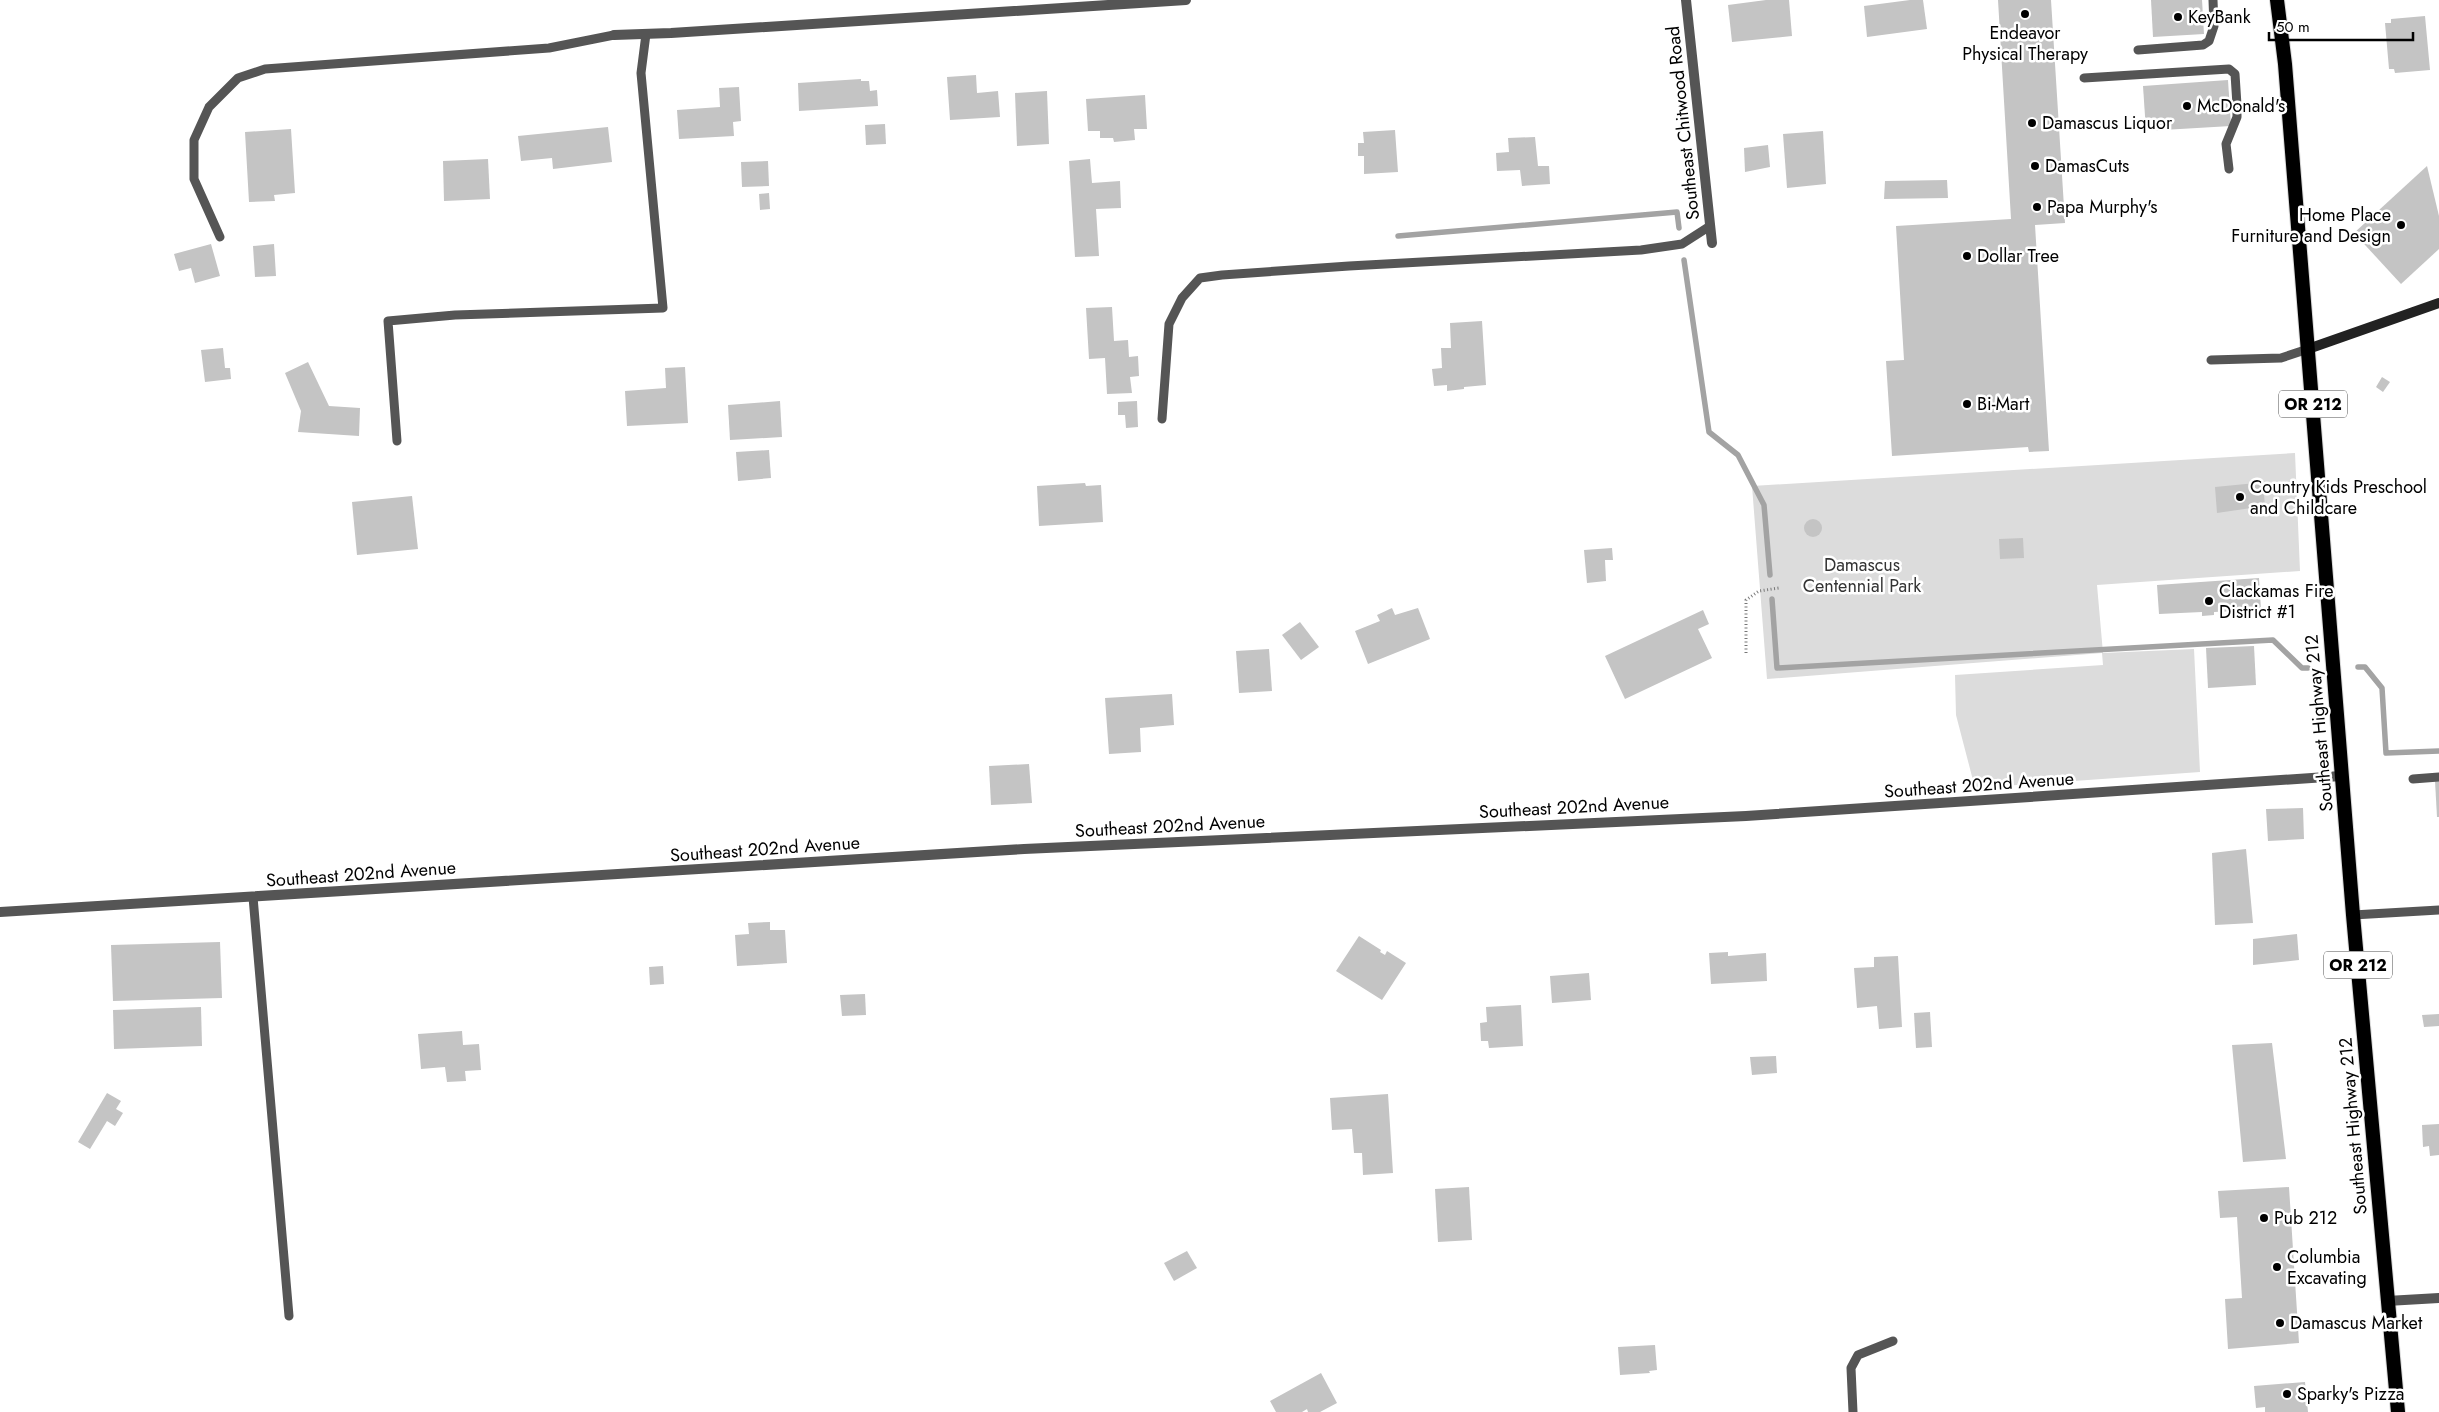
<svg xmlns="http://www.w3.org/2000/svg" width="2439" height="1412" viewBox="0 0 2439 1412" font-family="Jost,sans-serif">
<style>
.green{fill:#dcdcdc}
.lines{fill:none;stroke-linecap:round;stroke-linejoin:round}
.stream{stroke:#a3a3a3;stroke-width:5.5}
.building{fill:#c4c4c4}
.trunk-casing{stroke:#dbdbdb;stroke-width:16}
.path{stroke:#777;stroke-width:3;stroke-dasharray:1 2.5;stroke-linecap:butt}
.service{stroke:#555;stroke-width:9}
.minor{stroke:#555;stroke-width:10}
.tertiary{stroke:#555;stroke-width:10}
.secondary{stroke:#222;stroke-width:10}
.trunk{stroke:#000;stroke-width:14}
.poi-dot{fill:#000;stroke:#fff;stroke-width:2}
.labels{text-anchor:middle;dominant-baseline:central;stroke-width:5;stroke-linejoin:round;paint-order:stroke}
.shield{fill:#fff;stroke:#4c4c4c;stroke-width:1}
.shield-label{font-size:16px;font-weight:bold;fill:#000}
.poi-label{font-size:18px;fill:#000;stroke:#fff;text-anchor:start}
.street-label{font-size:18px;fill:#000;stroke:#fff}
.park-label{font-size:18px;fill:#333;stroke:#fff}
</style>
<rect width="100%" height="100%" fill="#fff"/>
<polygon class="green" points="2295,453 2300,571 2097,585 2103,653 2194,649 2200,772 1975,788 1956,715 1955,675 2103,665 2102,653 1767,679 1752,486"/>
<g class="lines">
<g class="stream">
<polyline points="1398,236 1677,212 1679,228"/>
<polyline points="1684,260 1709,432 1738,455 1764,505 1770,575"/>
<polyline points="1772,599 1777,668 2273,640 2302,668 2308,668"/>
<polyline points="2358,667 2365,667 2382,688 2386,753 2439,751"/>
</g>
</g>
<g class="building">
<polygon points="1766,0 1789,0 1792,36 1732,42 1728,5"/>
<polygon points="1910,0 1923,0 1927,29 1867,37 1864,6"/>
<polygon points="1998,0 2051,0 2065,223 2035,225 2049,451 2029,452 2028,447 1892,456 1886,361 1904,360 1896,226 2011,219"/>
<polygon points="2151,0 2202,0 2204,34 2153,37"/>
<polygon points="2425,16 2430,70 2395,73 2394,69 2389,69 2385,23 2391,23 2391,19"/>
<polygon points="976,75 977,93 998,91 1000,117 950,120 947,77"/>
<polygon points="861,79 861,81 869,81 870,91 877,90 878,106 799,111 798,83"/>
<polygon points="2228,80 2231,126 2146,131 2143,86"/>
<polygon points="739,87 741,121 733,122 734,136 679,139 677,110 720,107 719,88"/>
<polygon points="1047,91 1049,144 1017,146 1015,93"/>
<polygon points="1145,95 1147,129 1134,129 1135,140 1114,142 1113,138 1100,138 1100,131 1088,131 1086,99"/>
<polygon points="885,124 886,144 866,145 865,125"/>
<polygon points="608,127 612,162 553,169 552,158 521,161 518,136"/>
<polygon points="291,129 295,193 274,195 275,201 249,202 245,132"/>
<polygon points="1395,130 1398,172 1364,174 1364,156 1358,156 1358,143 1364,143 1363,132"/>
<polygon points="1823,131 1826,184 1787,188 1783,134"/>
<polygon points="1535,137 1538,166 1549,166 1550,184 1522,186 1520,170 1497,171 1496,153 1509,152 1508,138"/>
<polygon points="1768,145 1770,167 1745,172 1744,148"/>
<polygon points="488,159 490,199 444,201 443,161"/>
<polygon points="1090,159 1092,183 1120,181 1121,208 1096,209 1099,256 1075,257 1069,161"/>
<polygon points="768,161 769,186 742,187 741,162"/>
<polygon points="2427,166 2439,216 2439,249 2401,284 2354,233"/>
<polygon points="1947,180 1948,198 1884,199 1885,181"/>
<polygon points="769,193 770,209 760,210 759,194"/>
<polygon points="211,244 220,276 195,283 191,268 179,271 174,254"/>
<polygon points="274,244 276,276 255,277 253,246"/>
<polygon points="1112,307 1114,341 1128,340 1129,357 1138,356 1139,376 1130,377 1132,393 1107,394 1105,358 1089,359 1086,308"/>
<polygon points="1482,321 1486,385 1464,387 1464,389 1447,391 1447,385 1434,386 1432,369 1442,368 1441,348 1451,348 1450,323"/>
<polygon points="223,348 225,368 230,368 231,379 205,382 201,350"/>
<polygon points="308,362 329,406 360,408 359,436 298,432 301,411 285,373"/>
<polygon points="685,367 688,423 627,426 625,391 666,388 665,368"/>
<polygon points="2382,377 2390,382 2383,392 2376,387"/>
<polygon points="780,401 782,437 730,440 728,405"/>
<polygon points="1137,401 1138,427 1126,428 1125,415 1118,415 1118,402"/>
<polygon points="769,450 771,478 738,481 736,452"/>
<polygon points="1085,483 1086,486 1101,485 1103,522 1039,526 1037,486"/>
<polygon points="2256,483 2257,485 2263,484 2265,506 2217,513 2215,487"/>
<polygon points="412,496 418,549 357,555 352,502"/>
<circle cx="1813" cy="528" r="9"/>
<polygon points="2023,538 2024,558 2000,559 1999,539"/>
<polygon points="1612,548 1613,560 1605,560 1606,581 1587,583 1584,550"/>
<polygon points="2259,578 2261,610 2214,612 2214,615 2202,616 2202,612 2159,614 2157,585"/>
<polygon points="1392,608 1395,615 1418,608 1430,639 1368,664 1355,631 1380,621 1377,615"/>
<polygon points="1703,610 1709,624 1698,629 1712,658 1625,699 1605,656"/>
<polygon points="1300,622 1319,647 1301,660 1282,635"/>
<polygon points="2254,646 2256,685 2208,688 2206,648"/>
<polygon points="1269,649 1272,691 1239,693 1236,651"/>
<polygon points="1172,694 1174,725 1140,728 1141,752 1109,754 1105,698"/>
<polygon points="1029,764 1032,803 991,805 989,766"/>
<polygon points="2435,781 2439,781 2439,817 2437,817"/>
<polygon points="2303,808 2304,839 2268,841 2266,809"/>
<polygon points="2246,849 2253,923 2215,925 2212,853"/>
<polygon points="770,922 770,930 785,930 787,963 737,966 735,935 749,934 748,923"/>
<polygon points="2297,934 2299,960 2253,965 2253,939"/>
<polygon points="1359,936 1381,950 1380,952 1385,955 1387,951 1406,963 1382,1000 1336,971"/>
<polygon points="220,942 222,998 113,1001 111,945"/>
<polygon points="1728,952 1728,956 1766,953 1767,981 1711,984 1709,953"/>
<polygon points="1898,956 1902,1027 1879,1029 1877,1006 1857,1008 1854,968 1874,967 1874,957"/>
<polygon points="663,966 664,984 650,985 649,967"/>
<polygon points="1589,973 1591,1000 1552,1003 1550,976"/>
<polygon points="865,994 866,1015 842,1016 840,995"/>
<polygon points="1521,1005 1523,1046 1489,1048 1488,1041 1481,1041 1480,1023 1487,1022 1486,1007"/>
<polygon points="201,1007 202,1046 114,1049 113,1010"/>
<polygon points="1930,1012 1932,1047 1916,1048 1914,1013"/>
<polygon points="2439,1014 2439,1026 2424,1027 2422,1015"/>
<polygon points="462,1031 463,1045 479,1044 481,1070 465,1071 466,1081 447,1082 445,1067 421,1069 418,1034"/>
<polygon points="2272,1043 2286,1159 2243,1162 2232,1045"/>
<polygon points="1776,1056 1777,1073 1752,1075 1750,1057"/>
<polygon points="107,1093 121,1101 116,1109 123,1113 115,1126 107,1121 90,1149 78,1142"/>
<polygon points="1388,1094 1393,1173 1363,1175 1362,1153 1354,1153 1352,1129 1332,1130 1330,1098"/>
<polygon points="2439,1124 2439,1155 2430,1156 2429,1146 2423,1147 2422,1125"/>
<polygon points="1469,1187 1472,1240 1438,1242 1435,1189"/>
<polygon points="2289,1187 2299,1343 2228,1349 2225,1299 2242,1298 2237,1217 2220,1218 2218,1191"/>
<polygon points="1187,1251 1197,1268 1174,1281 1164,1263"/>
<polygon points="1655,1345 1657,1370 1649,1371 1650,1373 1620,1375 1618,1347"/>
<polygon points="1321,1373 1337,1403 1320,1412 1308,1412 1307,1409 1302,1412 1276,1412 1270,1401"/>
<polygon points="2305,1382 2308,1412 2265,1412 2265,1407 2256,1408 2254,1386"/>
</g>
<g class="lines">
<g class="trunk-casing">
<polyline id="trunk" points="2277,0 2285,64 2353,915 2398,1412"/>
</g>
<polyline class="path" points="1746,653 1746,600 1759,591 1779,588"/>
<g class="service">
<polyline points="2138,50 2203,45 2209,41 2214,26 2213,0"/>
<polyline points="2084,78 2229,69 2235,74 2237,105 2237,117 2226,144 2229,169"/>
<polyline points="220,237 194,179 194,140 209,107 238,78 265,69 549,48 614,35"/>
<polyline points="2211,360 2281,358 2308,349"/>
<polyline points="1162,419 1169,324 1182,298 1200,278 1222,275 1349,266 1641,250 1682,244 1710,226"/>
<polyline points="397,441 388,321 455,315 663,308 641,73 646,34"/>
<polyline points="2413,779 2439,777"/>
<polyline points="253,897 289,1316"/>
<polyline points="2353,915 2439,910"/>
<polyline points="1853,1412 1851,1368 1858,1355 1893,1341"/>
</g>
<g class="minor">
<polyline points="1686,0 1712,243"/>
<polyline points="614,35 671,33 1186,0"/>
<polyline points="0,912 1024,849 1746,816 2341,776"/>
</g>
<polyline class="tertiary" points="2387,1301 2439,1298"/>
<polyline class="secondary" points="2308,349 2439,303"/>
<use href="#trunk" class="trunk"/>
</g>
<g class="poi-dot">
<circle cx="2025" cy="14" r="5"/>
<circle cx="2178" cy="17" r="5"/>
<circle cx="2187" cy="106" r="5"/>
<circle cx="2032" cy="123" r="5"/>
<circle cx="2035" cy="166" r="5"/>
<circle cx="2037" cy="207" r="5"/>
<circle cx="2401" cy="225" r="5"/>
<circle cx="1967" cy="256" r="5"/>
<circle cx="1967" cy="404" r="5"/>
<circle cx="2240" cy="497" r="5"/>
<circle cx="2209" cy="601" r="5"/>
<circle cx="2264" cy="1218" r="5"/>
<circle cx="2277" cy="1267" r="5"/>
<circle cx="2280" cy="1323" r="5"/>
<circle cx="2287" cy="1394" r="5"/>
</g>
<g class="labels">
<g class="shield">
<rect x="2279" y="390.5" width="68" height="27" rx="4"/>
<rect x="2324" y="951.5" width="68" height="27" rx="4"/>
</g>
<g class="shield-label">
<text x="2313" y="404">OR 212</text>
<text x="2358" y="965">OR 212</text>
</g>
<g class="poi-label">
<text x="2188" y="17">KeyBank</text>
<text x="2025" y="33" text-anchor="middle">Endeavor<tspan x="2025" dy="21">Physical Therapy</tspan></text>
<text x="2197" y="106">McDonald's</text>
<text x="2042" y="123">Damascus Liquor</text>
<text x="2045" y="166">DamasCuts</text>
<text x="2047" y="207">Papa Murphy's</text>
<text x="2391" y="215" text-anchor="end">Home Place<tspan x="2391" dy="21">Furniture and Design</tspan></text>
<text x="1977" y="256">Dollar Tree</text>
<text x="1977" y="404">Bi-Mart</text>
<text x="2250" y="487">Country Kids Preschool<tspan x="2250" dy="21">and Childcare</tspan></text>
<text x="2219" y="591">Clackamas Fire<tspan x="2219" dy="21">District #1</tspan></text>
<text x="2274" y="1218">Pub 212</text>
<text x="2287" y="1257">Columbia<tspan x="2287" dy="21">Excavating</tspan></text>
<text x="2290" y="1323">Damascus Market</text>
<text x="2297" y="1394">Sparky's Pizza</text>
</g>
<g class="street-label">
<text transform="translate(1683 123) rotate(-96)">Southeast Chitwood Road</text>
<text transform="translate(2319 723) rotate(-95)">Southeast Highway 212</text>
<text transform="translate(1979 785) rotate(-4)">Southeast 202nd Avenue</text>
<text transform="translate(1574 807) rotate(-3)">Southeast 202nd Avenue</text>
<text transform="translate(1170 826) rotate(-3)">Southeast 202nd Avenue</text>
<text transform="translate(765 849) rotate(-4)">Southeast 202nd Avenue</text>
<text transform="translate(361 874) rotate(-4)">Southeast 202nd Avenue</text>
<text transform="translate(2353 1126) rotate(-95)">Southeast Highway 212</text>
</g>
<g class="park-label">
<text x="1862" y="565">Damascus<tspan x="1862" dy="21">Centennial Park</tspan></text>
</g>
</g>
<path d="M2269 32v8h144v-8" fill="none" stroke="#000000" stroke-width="2.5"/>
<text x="2276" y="32" font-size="15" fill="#000000" stroke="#ffffff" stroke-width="4" paint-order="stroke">50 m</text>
</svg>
